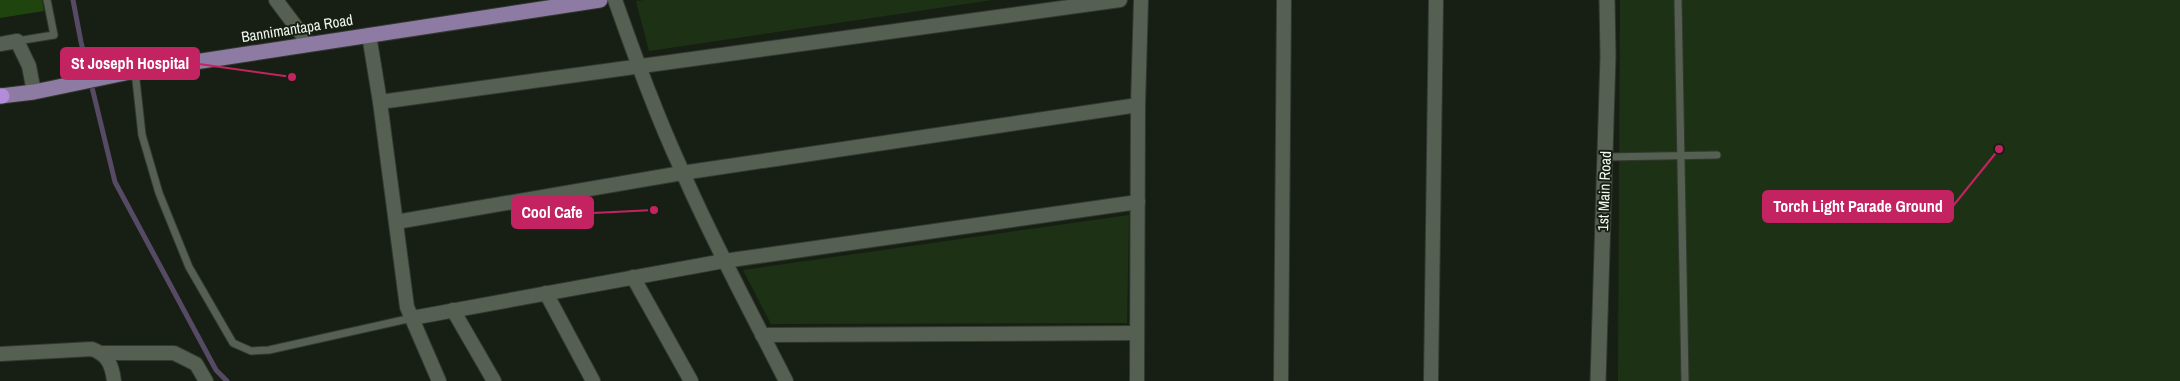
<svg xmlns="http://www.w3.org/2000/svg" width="2180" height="381" viewBox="0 0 2180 381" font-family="'Archivo Narrow',sans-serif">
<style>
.green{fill:#1d3215}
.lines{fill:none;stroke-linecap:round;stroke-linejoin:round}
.stream{stroke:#574a64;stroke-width:5}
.building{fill:#1f440e}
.lane-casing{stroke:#333931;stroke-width:9}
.street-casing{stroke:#333931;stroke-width:16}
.secondary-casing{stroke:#333931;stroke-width:17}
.primary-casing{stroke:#333931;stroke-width:17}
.highway-casing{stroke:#333931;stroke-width:17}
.lane{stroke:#566052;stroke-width:7}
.street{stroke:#566052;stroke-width:14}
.secondary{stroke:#566052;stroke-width:15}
.primary{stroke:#8e7ba4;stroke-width:15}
.highway{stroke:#b38ddb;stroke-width:15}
.labels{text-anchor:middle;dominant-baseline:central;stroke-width:4;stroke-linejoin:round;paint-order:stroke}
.street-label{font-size:15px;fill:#f1f7ef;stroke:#171f14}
.leader{fill:none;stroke:#c42362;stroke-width:2}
.callout-dot{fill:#c42362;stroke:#171f14;stroke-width:2}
.callout{fill:#c42362;stroke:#c42362;stroke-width:2}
.callout-label{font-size:16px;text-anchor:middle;font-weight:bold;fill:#fff}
</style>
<rect width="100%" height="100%" fill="#171f14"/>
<g class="green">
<polygon points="644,0 992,0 649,51 636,1"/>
<polygon points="1620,0 2180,0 2180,381 1618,381"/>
<polygon points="1129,215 1127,323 771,324 743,270"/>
</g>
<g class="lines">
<polyline class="stream" points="73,0 81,42 115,182 216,370 227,381"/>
</g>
<polygon class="building" points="0,0 42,0 44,11 0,18"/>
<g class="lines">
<g class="lane-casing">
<g id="lane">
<polyline points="1678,0 1685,381"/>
<polyline points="17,41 54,35 47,0"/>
<polyline points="135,71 142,135 159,193 189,267 233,343 251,351 269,350 412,318"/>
<polyline points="1605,157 1717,155"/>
</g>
</g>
<g class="street-casing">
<g id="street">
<polyline points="276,0 309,44"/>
<path d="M615,0C636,59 657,117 683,173C714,244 751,312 786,381"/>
<polyline points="369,35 380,102 407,307 439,381"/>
<polyline points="0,44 17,41 29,66 34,92"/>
<polyline points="380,102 1120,0"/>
<polyline points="396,222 682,173 1138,105"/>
<polyline points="633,277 691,381"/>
<polyline points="546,293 593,381"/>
<polyline points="453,310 494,381"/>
<polyline points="412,318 724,261 1138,202"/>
<polyline points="762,335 1137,333"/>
<polyline points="101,353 174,353 196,364 206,381"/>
<path d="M0,354L92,349C108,355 112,365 114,381"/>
<polyline points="1137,381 1138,105 1141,0"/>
<polyline points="1281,381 1284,0"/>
<polyline points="1431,381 1436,0"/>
</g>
</g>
<g class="secondary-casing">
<polyline id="secondary" points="1598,381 1608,56 1607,0"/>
</g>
<g class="primary-casing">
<polyline id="primary" points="0,96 34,92 130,72 600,0"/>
</g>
<g class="highway-casing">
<polyline id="highway" points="0,96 2,96"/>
</g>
<use href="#lane" class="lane"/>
<use href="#street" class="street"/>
<use href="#secondary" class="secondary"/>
<use href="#primary" class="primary"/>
<use href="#highway" class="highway"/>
</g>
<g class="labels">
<g class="street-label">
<text transform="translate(297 28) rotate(-9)">Bannimantapa Road</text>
<text transform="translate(1604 191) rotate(-88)">1st Main Road</text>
</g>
</g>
<path class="leader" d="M292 77L199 64M1999 149L1953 206M654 210L593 213"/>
<g class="callout-dot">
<circle cx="292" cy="77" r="5"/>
<circle cx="1999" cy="149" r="5"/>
<circle cx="654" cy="210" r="5"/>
</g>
<g class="callout">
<rect x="61" y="48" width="138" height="31" rx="5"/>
<rect x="1763" y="191" width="190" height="31" rx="5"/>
<rect x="512" y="197" width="81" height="31" rx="5"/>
</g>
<g class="callout-label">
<text x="130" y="69">St Joseph Hospital</text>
<text x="1858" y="212">Torch Light Parade Ground</text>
<text x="552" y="218">Cool Cafe</text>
</g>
</svg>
